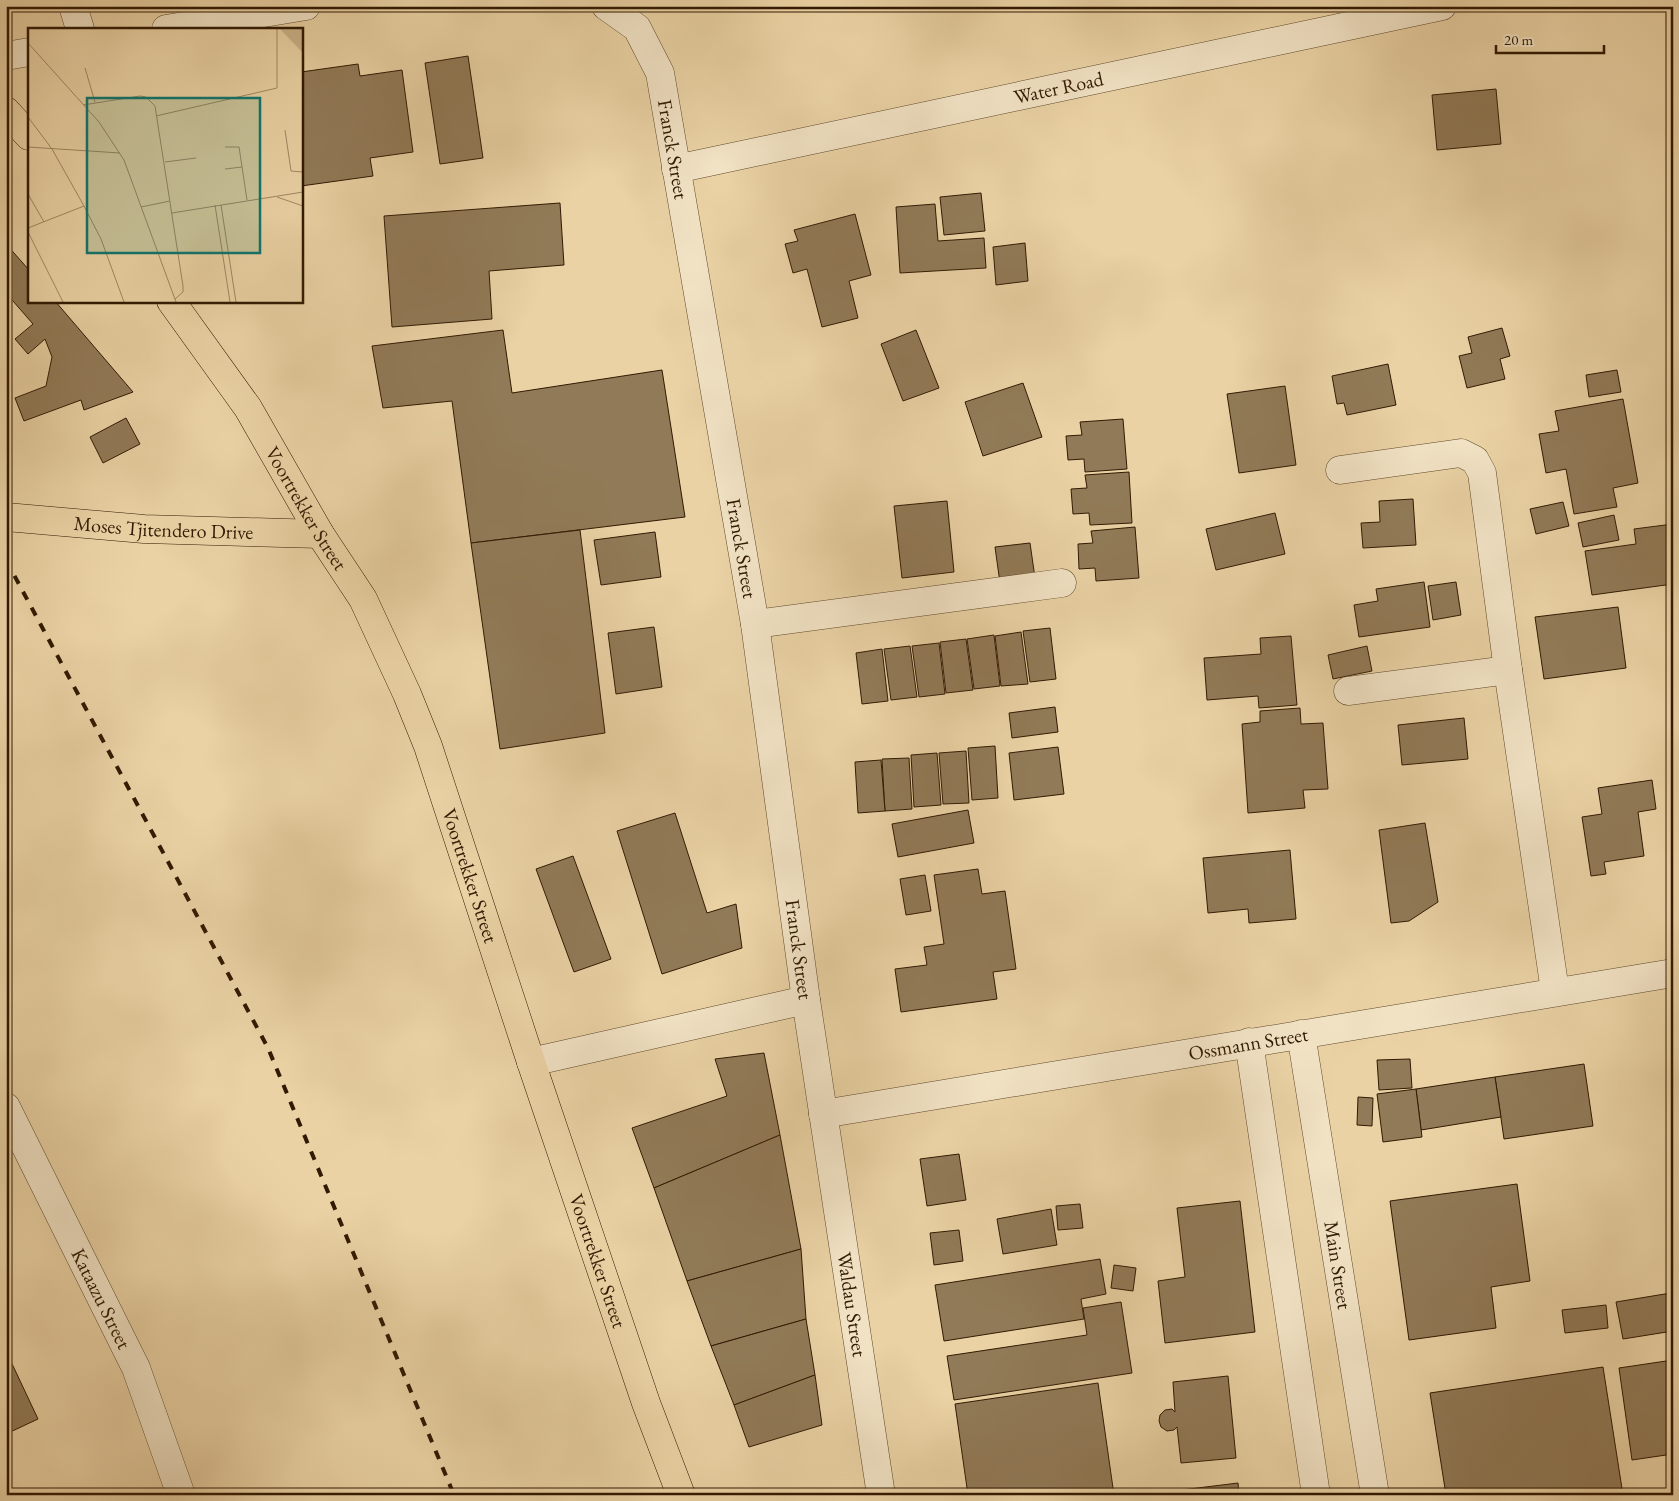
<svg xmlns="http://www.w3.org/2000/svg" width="1679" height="1501" viewBox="0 0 1679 1501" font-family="'EB Garamond',serif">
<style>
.building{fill:#917a57;stroke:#311a03}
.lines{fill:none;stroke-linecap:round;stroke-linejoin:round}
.minor-casing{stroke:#5f482b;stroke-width:29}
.major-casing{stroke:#311a03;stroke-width:29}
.minor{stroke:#f1e2c4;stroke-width:28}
.major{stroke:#ead2a4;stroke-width:28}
.rail{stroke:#311a03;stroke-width:4;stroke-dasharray:9 9;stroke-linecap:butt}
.labels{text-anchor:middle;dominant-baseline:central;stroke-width:4;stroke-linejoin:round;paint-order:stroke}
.street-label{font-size:20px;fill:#311a03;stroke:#f1e2c4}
.inset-road{fill:none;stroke:#a08864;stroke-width:1}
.view{fill:#0f766e;fill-opacity:0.15;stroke:#0f766e;stroke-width:2.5}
.inset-edge{fill:none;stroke:#311a03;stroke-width:2.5}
</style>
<rect width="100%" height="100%" fill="#ead2a4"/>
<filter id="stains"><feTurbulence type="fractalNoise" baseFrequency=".004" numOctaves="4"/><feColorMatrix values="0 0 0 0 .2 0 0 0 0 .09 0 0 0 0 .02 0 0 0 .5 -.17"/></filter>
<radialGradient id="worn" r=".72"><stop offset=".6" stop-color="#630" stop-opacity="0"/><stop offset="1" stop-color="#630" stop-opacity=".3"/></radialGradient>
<g class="building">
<polygon points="468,56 483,158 440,164 425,63"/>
<polygon points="358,64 360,76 402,70 413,152 370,158 373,176 301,186 301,72"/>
<polygon points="1496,89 1501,144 1437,150 1432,95"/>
<polygon points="981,193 985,231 944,235 940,197"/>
<polygon points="560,203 564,265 489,271 492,319 392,327 384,216"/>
<polygon points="935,204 938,241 984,238 986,268 900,273 896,207"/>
<polygon points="855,214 871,275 849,281 858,318 822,327 807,269 793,273 785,244 798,241 794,230"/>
<polygon points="1025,243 1028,281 996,285 993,247"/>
<polygon points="6,244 29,270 29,301 55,301 133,392 84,410 81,400 24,421 15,398 46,386 52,357 45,339 28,354 15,339 33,324 6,293"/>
<polygon points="1502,328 1510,356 1500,359 1505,379 1467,388 1459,356 1472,353 1468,337"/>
<polygon points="503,330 512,393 662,370 685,517 471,543 452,401 383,408 372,346"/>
<polygon points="916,330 939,388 903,401 881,344"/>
<polygon points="1388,364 1396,405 1347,415 1344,403 1337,404 1332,376"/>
<polygon points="1617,370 1621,392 1589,397 1586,375"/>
<polygon points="1023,383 1042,437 983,456 965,402"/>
<polygon points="1285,386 1296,465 1239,473 1227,394"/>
<polygon points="1623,399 1638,483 1613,488 1617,507 1574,514 1566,469 1546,473 1539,434 1559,431 1555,411"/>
<polygon points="126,418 140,444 103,463 90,437"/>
<polygon points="1123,419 1127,469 1085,472 1084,459 1068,460 1066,436 1082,435 1080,422"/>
<polygon points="1129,472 1132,523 1090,525 1089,513 1073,514 1071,489 1087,488 1085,475"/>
<polygon points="1413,499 1416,545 1363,548 1361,523 1380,522 1379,501"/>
<polygon points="947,501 954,572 902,578 894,506"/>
<polygon points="1563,502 1569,526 1536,534 1530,509"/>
<polygon points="1275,513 1285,554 1216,570 1206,529"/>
<polygon points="1614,515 1619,540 1583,547 1578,523"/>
<polygon points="1673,524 1673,584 1592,595 1585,551 1636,544 1634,529"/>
<polygon points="1135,527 1139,578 1096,581 1095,568 1079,569 1078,544 1093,543 1091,531"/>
<polygon points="580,530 605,733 500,749 471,543"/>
<polygon points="655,532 661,577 601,585 594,540"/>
<polygon points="1030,543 1035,578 1000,583 995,547"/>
<polygon points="1424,582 1430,627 1359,637 1354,605 1378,601 1376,589"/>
<polygon points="1456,582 1461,615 1433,620 1428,586"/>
<polygon points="1618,607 1626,668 1544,679 1535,617"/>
<polygon points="654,627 662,687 616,694 608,633"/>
<polygon points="1050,628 1056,679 1030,682 1023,631"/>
<polygon points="1021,632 1028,684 1001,686 995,636"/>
<polygon points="994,635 1000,686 974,689 967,639"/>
<polygon points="1291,636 1297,705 1259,708 1258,696 1207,700 1204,658 1261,654 1260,638"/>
<polygon points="966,639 973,690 946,693 940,642"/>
<polygon points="939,643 945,694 919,697 912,646"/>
<polygon points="910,646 917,697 891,700 884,649"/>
<polygon points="1367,646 1372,671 1333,679 1328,655"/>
<polygon points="882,649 888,701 862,704 856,653"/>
<polygon points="1055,707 1058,732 1012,738 1009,713"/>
<polygon points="1300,708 1301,724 1323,723 1328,789 1303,790 1305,808 1248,813 1242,724 1260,722 1260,711"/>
<polygon points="1464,718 1468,759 1402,765 1398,725"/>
<polygon points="995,746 998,798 972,800 968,748"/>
<polygon points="1058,747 1064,794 1014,800 1009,753"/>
<polygon points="966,751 969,803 943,804 939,753"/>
<polygon points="937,753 941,805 914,807 911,755"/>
<polygon points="909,758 912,809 885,811 882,759"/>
<polygon points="881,760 885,811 858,813 855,762"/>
<polygon points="1652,780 1656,809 1638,812 1644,856 1604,862 1606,874 1591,876 1582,817 1602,814 1598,788"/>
<polygon points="968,810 974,843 898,857 892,824"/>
<polygon points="675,813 707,913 736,904 742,948 662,974 617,831"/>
<polygon points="1425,823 1438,902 1409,921 1391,923 1379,830"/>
<polygon points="1290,850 1296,919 1249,923 1248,909 1208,913 1203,858"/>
<polygon points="573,856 611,959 574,972 536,869"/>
<polygon points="978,869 982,894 1005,891 1016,969 993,972 997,999 901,1012 895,969 927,965 924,947 944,944 934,875"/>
<polygon points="925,875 931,911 906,915 900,879"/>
<polygon points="764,1053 780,1135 654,1188 632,1128 727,1096 715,1059"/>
<polygon points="1410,1059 1412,1088 1379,1090 1377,1060"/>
<polygon points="1584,1064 1593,1126 1504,1139 1495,1077"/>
<polygon points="1495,1077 1501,1117 1421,1130 1416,1089"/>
<polygon points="1416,1089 1422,1137 1383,1142 1377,1094"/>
<polygon points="1358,1097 1373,1098 1372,1126 1357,1125"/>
<polygon points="780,1135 801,1249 687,1281 654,1188"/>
<polygon points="959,1154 966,1200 927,1206 920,1159"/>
<polygon points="1517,1184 1530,1281 1491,1287 1496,1328 1409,1340 1390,1201"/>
<polygon points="1240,1201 1255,1332 1165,1343 1158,1281 1185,1277 1177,1208"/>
<polygon points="1080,1204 1083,1228 1058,1230 1056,1206"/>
<polygon points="1051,1209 1057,1245 1003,1254 997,1219"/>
<polygon points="959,1230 963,1261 934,1265 930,1233"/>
<polygon points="801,1249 806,1319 711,1346 687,1281"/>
<polygon points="1100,1259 1106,1294 1081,1299 1084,1319 944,1341 935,1285"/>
<polygon points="1114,1265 1136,1268 1133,1291 1111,1288"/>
<polygon points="1671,1293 1673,1305 1673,1331 1623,1339 1616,1302"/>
<polygon points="1121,1302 1132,1373 954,1400 947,1356 1087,1335 1083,1308"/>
<polygon points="1606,1305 1608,1328 1565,1333 1562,1310"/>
<polygon points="806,1319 815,1375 734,1405 711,1346"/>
<polygon points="6,1351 38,1419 6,1434"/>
<polygon points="1673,1360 1673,1454 1632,1460 1619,1368"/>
<polygon points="1603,1367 1623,1495 1446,1495 1430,1393"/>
<polygon points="815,1375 822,1425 749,1447 734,1405"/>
<polygon points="1228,1376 1236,1458 1181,1463 1177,1427 1174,1430 1167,1431 1161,1427 1159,1421 1160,1415 1165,1410 1172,1409 1175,1412 1173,1382"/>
<polygon points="1098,1383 1114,1495 968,1495 955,1404"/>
<polygon points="1238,1483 1239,1495 1157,1495 1157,1493"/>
</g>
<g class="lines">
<g class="minor-casing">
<g id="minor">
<polyline points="73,6 80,29"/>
<path id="s1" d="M606,6L637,28L660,73L755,624L806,1000L881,1495"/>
<polyline points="166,29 306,6"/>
<polyline points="6,56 29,52"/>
<path id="s2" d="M676,169L1442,6"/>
<polyline points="1340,470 1461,453 1475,460 1482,473 1508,670 1555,991"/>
<polyline points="755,624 1062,583"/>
<polyline points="1348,691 1508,670"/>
<path id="s3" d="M1301,1034L1375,1495"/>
<polyline points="1249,1042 1316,1495"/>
<polyline points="531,1062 806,1000"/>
<path id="s4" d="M6,1107L136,1368L181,1495"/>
<path id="s5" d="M823,1114L1673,973"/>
</g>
</g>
<g class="major-casing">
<g id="major">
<polyline points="6,111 29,136"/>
<path id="s6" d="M171,301L248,408L320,534L363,599L407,694L428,746L531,1062L646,1403L681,1495"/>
<path id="s7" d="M6,517L144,529L320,534"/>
</g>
</g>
<use href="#minor" class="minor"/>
<use href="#major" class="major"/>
<polyline class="rail" points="6,560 268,1048 454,1495"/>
</g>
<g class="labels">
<g class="street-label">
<text stroke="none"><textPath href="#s2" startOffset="391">Water Road</textPath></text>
<text stroke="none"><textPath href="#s1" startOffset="166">Franck Street</textPath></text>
<text stroke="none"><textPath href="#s6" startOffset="248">Voortrekker Street</textPath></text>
<text stroke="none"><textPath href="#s7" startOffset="158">Moses Tjitendero Drive</textPath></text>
<text stroke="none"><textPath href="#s1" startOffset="571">Franck Street</textPath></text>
<text stroke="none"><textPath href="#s6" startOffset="652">Voortrekker Street</textPath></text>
<text stroke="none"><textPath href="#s1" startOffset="976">Franck Street</textPath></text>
<text stroke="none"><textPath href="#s5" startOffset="431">Ossmann Street</textPath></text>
<text stroke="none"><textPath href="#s6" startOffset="1058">Voortrekker Street</textPath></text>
<text stroke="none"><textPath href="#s3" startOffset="234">Main Street</textPath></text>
<text stroke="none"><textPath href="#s4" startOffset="214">Kataazu Street</textPath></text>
<text stroke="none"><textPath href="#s1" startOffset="1335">Waldau Street</textPath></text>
</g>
</g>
<g transform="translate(28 28)">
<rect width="275" height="275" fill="#ead2a4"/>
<path d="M252,1H275V25Z" fill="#cbb389"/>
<path class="inset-road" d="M0,15L71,94L96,132L148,274M57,40L67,74M55,77L112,68L118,69L127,78L155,258V264L147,271M128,88L249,60V1M0,89L24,121L56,178L73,211L96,274M257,102L263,143L275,144M0,119L92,125M197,119H211L219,172M137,134L168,130M197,141L214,139M0,166L16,194M249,169L275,178M187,177L202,274M193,177L208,274M113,179L142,173M144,185L275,164M0,200L56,178M0,204L35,274"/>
<path class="view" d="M59,70H232V225H59Z"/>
<rect width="275" height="275" class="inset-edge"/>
</g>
<rect width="1679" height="1501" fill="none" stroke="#ead2a4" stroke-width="25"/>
<rect x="8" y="8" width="1664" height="1486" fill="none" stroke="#311a03" stroke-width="2.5"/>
<rect x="12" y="12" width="1654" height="1476" fill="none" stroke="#311a03"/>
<path d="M1496 45v8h108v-8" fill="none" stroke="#311a03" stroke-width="2.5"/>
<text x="1504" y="45" font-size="15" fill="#311a03" stroke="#f1e2c4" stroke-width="4" paint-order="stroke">20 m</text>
<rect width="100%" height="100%" filter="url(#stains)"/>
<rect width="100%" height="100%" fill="url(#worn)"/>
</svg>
